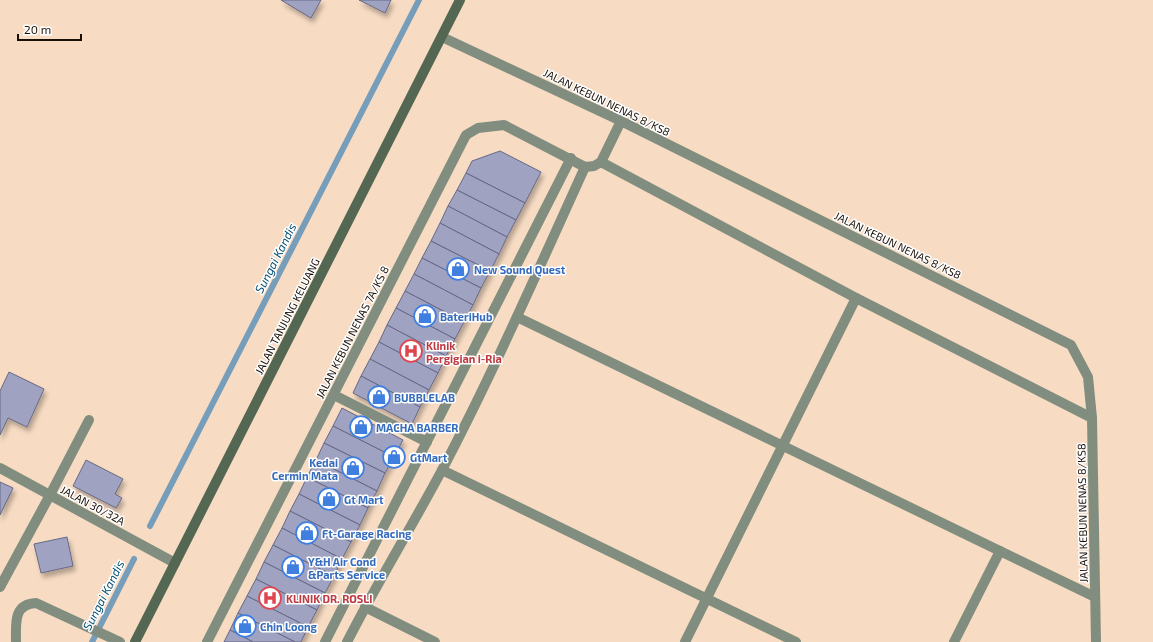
<svg xmlns="http://www.w3.org/2000/svg" width="1153" height="642" viewBox="0 0 1153 642" font-family="'Exo 2',sans-serif">
<style>
.lines{fill:none;stroke-linecap:round;stroke-linejoin:round}
.stream{stroke:#769db9;stroke-width:6}
.building{fill:#9fa2c1;stroke:#666885;filter:url(#shadow)}
.service{stroke:#818e7f;stroke-width:10}
.minor{stroke:#818e7f;stroke-width:10}
.secondary{stroke:#546752;stroke-width:10}
.labels{text-anchor:middle;dominant-baseline:central;stroke-width:3;stroke-linejoin:round;paint-order:stroke}
.street-label{font-size:11px;fill:#180f07;stroke:#fff}
.shop-label{font-size:11px;font-weight:bold;fill:#366cbe;stroke:#fff;text-anchor:start}
.health-label{font-size:11px;font-weight:bold;fill:#be3a42;stroke:#fff;text-anchor:start}
.water-label{font-size:12px;font-style:italic;fill:#034e73;stroke:#fff}
</style>
<defs>
<filter id="shadow"><feDropShadow dx="2.5" dy="4.5" stdDeviation="2" flood-color="#0004"/></filter>
</defs>
<rect width="100%" height="100%" fill="#f7dbc3"/>
<g class="lines">
<g class="stream">
<polyline points="150,526 419,0"/>
<polyline points="92,642 134,559"/>
</g>
</g>
<g class="building">
<polygon points="281,0 321,0 311,18"/>
<polygon points="359,0 391,0 385,13"/>
<polygon points="500,151 541,172 525,203 466,173 472,161"/>
<polygon points="466,173 525,203 516,220 457,190"/>
<polygon points="457,190 516,220 507,237 448,206"/>
<polygon points="448,206 507,237 499,254 440,223"/>
<polygon points="440,223 499,254 490,271 431,241"/>
<polygon points="431,241 490,271 481,288 422,258"/>
<polygon points="422,258 481,288 473,305 414,274"/>
<polygon points="414,274 473,305 464,322 405,291"/>
<polygon points="405,291 464,322 455,339 396,308"/>
<polygon points="396,308 455,339 446,356 387,325"/>
<polygon points="387,325 446,356 438,373 379,342"/>
<polygon points="379,342 438,373 429,390 370,359"/>
<polygon points="370,359 429,390 420,407 361,376"/>
<polygon points="9,372 44,389 27,427 8,418 0,435 0,391"/>
<polygon points="361,376 420,407 412,424 353,393"/>
<polygon points="342,408 403,440 394,457 333,426"/>
<polygon points="333,426 394,457 385,473 324,443"/>
<polygon points="324,443 385,473 377,491 316,460"/>
<polygon points="86,460 123,479 115,494 122,498 116,508 73,486"/>
<polygon points="316,460 377,491 368,508 307,477"/>
<polygon points="307,477 368,508 360,525 299,494"/>
<polygon points="0,482 13,488 0,515"/>
<polygon points="299,494 360,525 351,542 290,511"/>
<polygon points="290,511 351,542 342,559 282,528"/>
<polygon points="282,528 342,559 334,576 273,545"/>
<polygon points="67,537 73,566 41,573 34,544"/>
<polygon points="273,545 334,576 325,593 264,562"/>
<polygon points="264,562 325,593 317,610 256,579"/>
<polygon points="256,579 317,610 308,627 247,596"/>
<polygon points="247,596 308,627 301,642 295,642 238,613"/>
<polygon points="238,613 295,642 253,642 230,630"/>
<polygon points="230,630 253,642 224,642"/>
</g>
<g class="lines">
<g class="service">
<polyline points="50,495 89,420"/>
<path d="M16,642C16,624 13,604 36,603L120,642"/>
<polyline points="325,642 571,158"/>
<polyline points="685,642 856,298"/>
<polyline points="954,642 1000,551"/>
</g>
<g class="minor">
<polyline points="442,37 621,121 1071,345 1088,377 1092,418 1096,642"/>
<polyline points="601,162 856,298 1092,418"/>
<polyline points="517,317 1095,597"/>
<polyline points="334,395 427,442"/>
<polyline points="0,468 175,563"/>
<polyline points="442,470 796,642"/>
<polyline points="0,587 50,495"/>
<polyline points="365,607 435,642"/>
<polyline points="207,642 466,135 478,128 504,125 585,167 594,166 601,162 621,121"/>
<path d="M347,642C377,583 411,528 442,470C494,371 539,268 585,167"/>
</g>
<polyline class="secondary" points="135,642 460,0"/>
</g>
<defs>
<g id="shop-ring" transform="scale(1.15)"><circle r="9.5" fill="#fff" stroke="#3f7fe0" stroke-width="1.5"/><path d="M-5-2.5h2.3a2.7 3.5 0 0 1 5.4 0H5L5.5 6h-11ZM-1.5-2.5h3a1.5 2.3 0 0 0-3 0Z" fill="#3f7fe0"/></g>
<g id="hospital-ring" transform="scale(1.15)"><circle r="9.5" fill="#fff" stroke="#e0444e" stroke-width="1.5"/><path d="M-5-5h3v3.5h4V-5h3V5h-3V1.5h-4V5h-3Z" fill="#e0444e"/></g>
</defs>
<g fill-rule="evenodd">
<use href="#shop-ring" x="458" y="269"/>
<use href="#shop-ring" x="425" y="316"/>
<use href="#hospital-ring" x="411" y="351"/>
<use href="#shop-ring" x="379" y="397"/>
<use href="#shop-ring" x="361" y="427"/>
<use href="#shop-ring" x="394" y="457"/>
<use href="#shop-ring" x="353" y="468"/>
<use href="#shop-ring" x="329" y="499"/>
<use href="#shop-ring" x="307" y="533"/>
<use href="#shop-ring" x="293" y="567"/>
<use href="#hospital-ring" x="270" y="598"/>
<use href="#shop-ring" x="245" y="626"/>
</g>
<g class="labels">
<g class="street-label">
<text transform="translate(607 102) rotate(26)">JALAN KEBUN NENAS 8/KS8</text>
<text transform="translate(898 245) rotate(26)">JALAN KEBUN NENAS 8/KS8</text>
<text transform="translate(287 316) rotate(-63)">JALAN TANJUNG KELUANG</text>
<text transform="translate(352 332) rotate(-63)">JALAN KEBUN NENAS 7A/KS 8</text>
<text transform="translate(93 505) rotate(28)">JALAN 30/32A</text>
<text transform="translate(1082 513) rotate(-91)">JALAN KEBUN NENAS 8/KS8</text>
</g>
<g class="shop-label">
<text x="474" y="269">New Sound Quest</text>
<text x="440" y="316">BateriHub</text>
<text x="394" y="397">BUBBLELAB</text>
<text x="376" y="427">MACHA BARBER</text>
<text x="410" y="457">GtMart</text>
<text x="338" y="462" text-anchor="end">Kedai<tspan x="338" dy="13">Cermin Mata</tspan></text>
<text x="344" y="499">Gt Mart</text>
<text x="322" y="533">Ft-Garage Racing</text>
<text x="308" y="561">Y&amp;H Air Cond<tspan x="308" dy="13">&amp;Parts Service</tspan></text>
<text x="260" y="626">Chin Loong</text>
</g>
<g class="health-label">
<text x="426" y="345">Klinik<tspan x="426" dy="13">Pergigian i-Ria</tspan></text>
<text x="286" y="598">KLINIK DR. ROSLI</text>
</g>
<g class="water-label">
<text transform="translate(275 258) rotate(-63)">Sungai Kandis</text>
<text transform="translate(103 595) rotate(-63)">Sungai Kandis</text>
</g>
</g>
<path d="M18 34v6h63v-6" fill="none" stroke="#180f07" stroke-width="2"/>
<text x="24" y="34" font-size="12" fill="#180f07" stroke="#ffffff" stroke-width="3" paint-order="stroke">20 m</text>
</svg>
